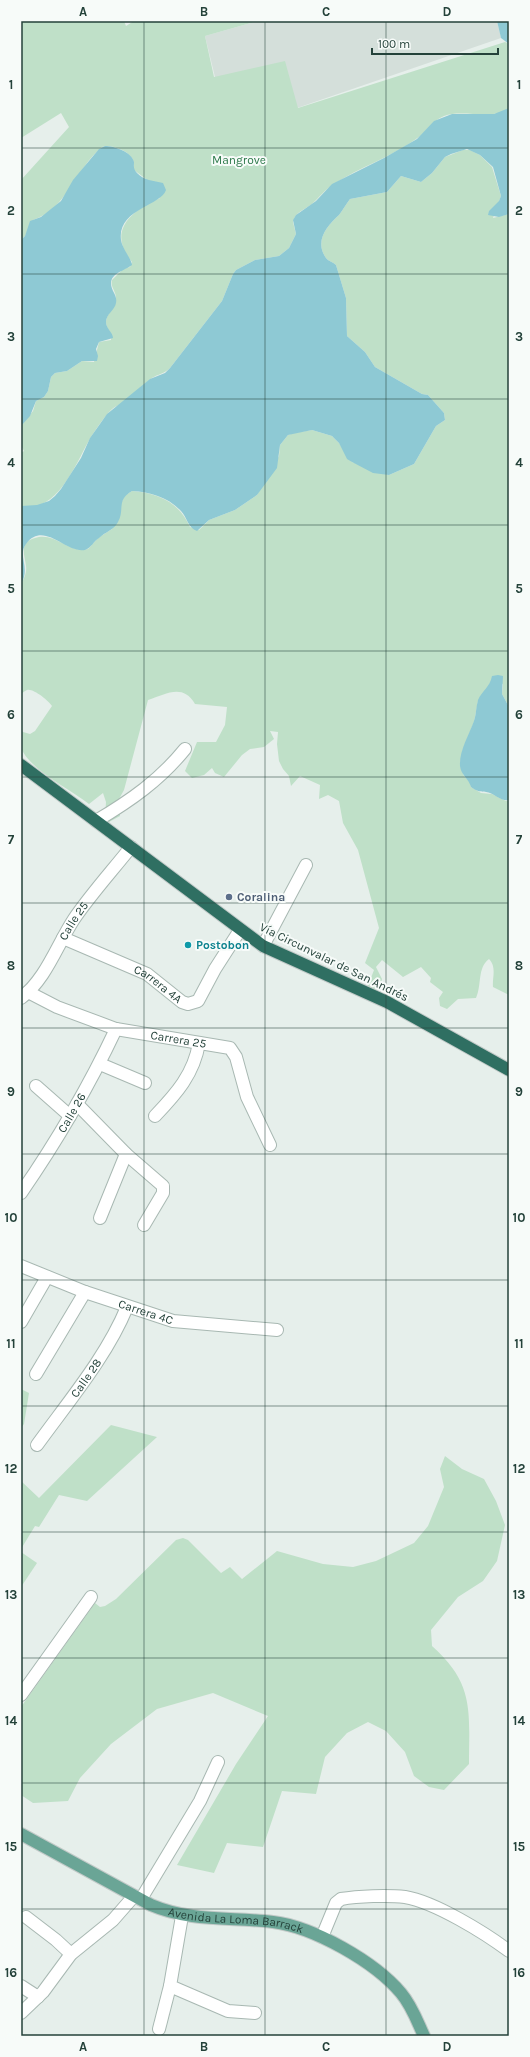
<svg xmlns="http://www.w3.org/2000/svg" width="530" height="2057" viewBox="0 0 530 2057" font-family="Karla,sans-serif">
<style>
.built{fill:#d4dfda}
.green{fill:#bfe0c8}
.water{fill:#8ec9d4}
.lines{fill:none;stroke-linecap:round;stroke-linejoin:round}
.minor-casing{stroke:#a8b8b2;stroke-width:14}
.major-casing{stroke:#c2cac8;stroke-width:14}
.highway-casing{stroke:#c2cac8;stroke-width:14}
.minor{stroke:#fff;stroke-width:12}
.major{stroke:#6aa596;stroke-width:12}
.highway{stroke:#2f6f62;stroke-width:12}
.grid{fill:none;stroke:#24423a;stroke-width:1;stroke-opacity:0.55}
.service-dot{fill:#5c6f8a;stroke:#f7fbf9;stroke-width:1.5}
.culture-dot{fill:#0f9aa8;stroke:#f7fbf9;stroke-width:1.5}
.labels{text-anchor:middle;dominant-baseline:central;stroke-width:4;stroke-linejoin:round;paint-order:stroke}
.park-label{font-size:12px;fill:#2d7a4b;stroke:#f7fbf9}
.service-label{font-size:12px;font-weight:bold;fill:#4e5e75;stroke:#f7fbf9;text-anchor:start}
.street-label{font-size:12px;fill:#24423a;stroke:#f7fbf9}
.culture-label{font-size:12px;font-weight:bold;fill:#0d838f;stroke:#f7fbf9;text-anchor:start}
.neatline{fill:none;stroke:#24423a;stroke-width:1.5}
.grid-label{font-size:13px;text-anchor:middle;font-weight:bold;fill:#24423a}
</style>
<rect width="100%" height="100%" fill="#e6efeb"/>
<polygon class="built" points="258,21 497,21 501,38 297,108 215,77 205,36"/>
<g class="green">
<path d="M21,21H124L126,26L134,21H258L205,36L214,77L285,61L298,108L505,42L509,44V108C494,121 463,109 444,116C431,121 427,132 416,139C391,157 360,167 334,184C325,189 319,198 312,204C304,210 295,212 293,222L296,234L289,248L279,256L255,260L236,270L233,274L222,301L170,368C164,374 158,374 152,378C142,385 133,395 124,402C120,405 115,406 111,410C105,416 96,429 91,437C77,460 58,515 21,506V453L24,451L21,445V426L33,411L36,401L44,397L48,391L51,377L55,373L67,371L82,361L94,362L99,342L111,340C112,330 106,330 106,322C106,313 115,310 116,298C116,291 110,287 112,280L123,269L130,267L132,262C106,231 132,210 160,198L146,179L134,170C134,167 134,163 133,160C130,151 111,144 102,147C76,168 67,209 33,220L25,236L21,240V180L69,127L61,113L21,138Z"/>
<path d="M463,150H470L480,155L492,167L501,196L493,218L509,214V707L502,694L503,684H491L478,701L474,722L463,749L460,764L464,776L470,782L471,787L481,793L492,794L506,801L509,800V995L493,987C492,978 497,967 489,959C477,968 482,985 476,998L458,999L447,1009L440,1006L439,998L443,992L430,982L431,978L421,967L403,977L382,960L376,967L382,979L378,993L367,988L374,970L365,963L379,928L358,850L343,823L339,801L328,795L319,799L320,785L300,776L291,786L289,776L283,769L279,761L277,744L278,732L270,731L274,739L264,747L250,749L242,755L224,777L215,773L212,768L204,775L192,778L185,771L197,742H216L225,725L227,707L195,704C183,683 166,694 148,700L124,790L119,799L120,816L109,822L105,818L106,802L103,793L89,804C70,789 30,770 21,748C20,743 21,735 21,730L23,732L30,734L35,731L52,706C49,701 33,688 27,690C24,691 23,693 21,694V584C24,579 27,572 26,566C25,555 18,543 35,538C55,531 69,554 88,549L98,538L112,529L124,496L132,491C158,493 179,502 190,527L199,530L209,520L235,510L257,495L279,456L280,445L288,435L294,433L312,430L332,436L339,443L352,462L389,475L414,464L436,426L445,420L444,413L428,395L422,394L375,367L365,352L347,336L346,298L336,265C333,262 328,261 326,258C314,241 327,226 339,215C343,210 346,204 350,199L387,192L401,176L421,182L432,173L445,157Z"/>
<polygon points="21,1389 29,1393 24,1424 21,1428"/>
<polygon points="111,1425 157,1437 87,1501 59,1495 39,1527 35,1526 21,1549 21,1481 39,1498"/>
<path d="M445,1456L462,1469L484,1479L496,1501L505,1525L497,1561L483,1581L458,1597L431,1630L432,1646C475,1684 469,1712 469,1764L444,1790L429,1787L414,1776L405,1752L386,1731L368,1722L347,1733L325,1757L316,1794L282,1791L263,1847L227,1843L214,1873L177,1865L236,1764L268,1716L213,1693L157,1709L111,1744L80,1778L68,1801L33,1803L21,1795V1707L95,1603L100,1607L105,1606L116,1599L176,1540L183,1538L188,1540L221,1573L230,1567L242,1579L277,1551L323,1564L353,1567L376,1561L414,1543L428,1526L444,1487L440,1469Z"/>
<polygon points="21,1552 37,1563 21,1587"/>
</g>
<g class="water">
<polygon points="497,21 509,21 509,44 501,38"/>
<path d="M509,108V214L499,217L488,215L489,211L499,201L501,196L493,167L480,155L467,149L451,154L445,157L432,173L421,182L401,176L387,192L350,199C346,204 343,210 339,215C327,226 314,241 326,258C328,261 333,262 336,265L346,298L347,336L365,352L375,367L422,394L428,395L444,413L445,420L436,426L414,464L389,475L373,473L352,462L347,459L339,443L332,436L312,430L288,435L280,445L277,468L257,495L235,510L209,520L197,531C188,528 187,517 181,511C168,497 150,492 132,491C116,500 125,510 118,522C114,530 105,532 99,538C94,541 91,548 85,550C66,554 44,520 26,544C17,556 31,567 21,584V506L37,505L49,501L55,496L61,489L81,458L90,438L107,414L150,379L165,373L170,368L222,301L233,274L236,270L255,260L279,256L289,248L296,234L293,220L296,215L316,201L332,184L384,158L417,139L434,121L452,114H494Z"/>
<path d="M105,146C114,146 132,152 134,162C134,166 133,169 137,173C143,180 154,181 163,183L166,190C161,206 117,209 121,240C122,248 132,260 132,265C123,272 105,274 113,291C115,295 117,298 116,303C115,310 106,314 106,322C106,329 113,332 113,338L99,342L96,349L98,356L97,361H82L67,371L55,373L51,377L48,391L44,397L36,401L30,416L21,426V240L25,236L30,221L41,217L61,201L73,180L99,149Z"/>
<path d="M498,675L503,676L502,694L509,707V800C501,801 497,796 490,793C482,790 481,794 471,787C469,779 461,775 460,766C459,751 469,735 474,721C476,715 476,707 478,700C482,691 490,687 492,676Z"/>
</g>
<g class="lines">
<g class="minor-casing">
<g id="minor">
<path d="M96,821C130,801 160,780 185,749"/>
<path id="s1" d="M63,938L147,974L182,1002L188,1004L198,1001L215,969L240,930"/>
<polyline points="263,946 306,865"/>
<path id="s2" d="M28,992L57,1007L116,1029L230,1048L236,1057L247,1097L270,1145"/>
<path id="s3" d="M21,998C46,979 57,945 74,919C91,894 112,871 131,847"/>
<polyline points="100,1064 145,1083"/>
<polyline points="36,1086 70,1116"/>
<polyline points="77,1104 126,1154 163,1186 163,1193 144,1225"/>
<path d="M155,1116C176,1094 194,1074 199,1043"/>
<path id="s4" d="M21,1193C57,1141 89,1086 116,1029"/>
<polyline points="100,1218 126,1154"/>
<path id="s5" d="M21,1266L85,1292L173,1321L277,1330"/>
<polyline points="21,1322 47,1277"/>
<polyline points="36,1374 85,1292"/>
<path id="s6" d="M37,1445C68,1402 107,1356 127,1307"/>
<polyline points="21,1695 91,1597"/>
<polyline points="141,1899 200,1801 218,1762"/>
<polyline points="182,1916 170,1986 228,2011 255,2013"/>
<polyline points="26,1917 56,1940 71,1954"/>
<path d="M322,1937L336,1903L341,1899C358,1896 388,1895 405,1897C435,1902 485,1933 509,1951"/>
<polyline points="21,1986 38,1997"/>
<polyline points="21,2013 43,1992 71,1954 113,1920 134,1896"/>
<polyline points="159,2029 170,1986"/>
</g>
</g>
<g class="major-casing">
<g id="major">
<path id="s7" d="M21,1834L151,1905C191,1922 231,1917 273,1922C314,1927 375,1962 401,1993C412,2006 417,2021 424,2036"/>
</g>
</g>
<g class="highway-casing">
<polyline id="highway" points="21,765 263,946 387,1002 509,1070"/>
</g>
<use href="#minor" class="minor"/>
<use href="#major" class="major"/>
<use href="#highway" class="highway"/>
</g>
<path class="grid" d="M144,21V2036M265,21V2036M386,21V2036M21,148H509M21,274H509M21,399H509M21,525H509M21,651H509M21,777H509M21,903H509M21,1028H509M21,1154H509M21,1280H509M21,1406H509M21,1532H509M21,1658H509M21,1783H509M21,1909H509"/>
<circle class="service-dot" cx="229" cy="897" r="4"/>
<circle class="culture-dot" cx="188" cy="945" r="4"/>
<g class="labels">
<g class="park-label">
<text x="239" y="160">Mangrove</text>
</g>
<g class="service-label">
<text x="237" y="897">Coralina</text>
</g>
<g class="street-label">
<text stroke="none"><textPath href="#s3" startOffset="94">Calle 25</textPath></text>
<text transform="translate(334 962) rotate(26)">Vía Circunvalar de San Andrés</text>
<text stroke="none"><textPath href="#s1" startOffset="106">Carrera 4A</textPath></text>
<text stroke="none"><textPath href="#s2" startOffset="159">Carrera 25</textPath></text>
<text stroke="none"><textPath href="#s4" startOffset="95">Calle 26</textPath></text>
<text stroke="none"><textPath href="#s5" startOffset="133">Carrera 4C</textPath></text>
<text stroke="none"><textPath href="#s6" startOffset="83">Calle 28</textPath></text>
<text stroke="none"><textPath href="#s7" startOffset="235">Avenida La Loma Barrack</textPath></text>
</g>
<g class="culture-label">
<text x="196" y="945">Postobon</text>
</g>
</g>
<rect width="530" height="2057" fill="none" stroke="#f7fbf9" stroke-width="44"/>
<path d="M372 48v6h126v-6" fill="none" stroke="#24423a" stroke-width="2"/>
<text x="378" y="48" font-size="12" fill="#24423a" stroke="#f7fbf9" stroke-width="3" paint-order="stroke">100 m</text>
<rect x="22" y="22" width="486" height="2013" class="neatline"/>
<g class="grid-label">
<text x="83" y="16">A</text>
<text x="204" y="16">B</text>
<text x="326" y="16">C</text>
<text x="447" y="16">D</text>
<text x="11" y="89">1</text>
<text x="519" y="89">1</text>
<text x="11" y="215">2</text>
<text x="519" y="215">2</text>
<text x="11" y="341">3</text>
<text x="519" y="341">3</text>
<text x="11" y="467">4</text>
<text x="519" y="467">4</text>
<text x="11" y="593">5</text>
<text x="519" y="593">5</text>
<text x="11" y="719">6</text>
<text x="519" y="719">6</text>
<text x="11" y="844">7</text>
<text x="519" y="844">7</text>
<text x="11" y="970">8</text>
<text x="519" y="970">8</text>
<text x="11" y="1096">9</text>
<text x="519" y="1096">9</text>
<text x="11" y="1222">10</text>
<text x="519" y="1222">10</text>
<text x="11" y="1348">11</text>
<text x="519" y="1348">11</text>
<text x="11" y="1473">12</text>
<text x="519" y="1473">12</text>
<text x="11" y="1599">13</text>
<text x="519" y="1599">13</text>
<text x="11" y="1725">14</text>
<text x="519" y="1725">14</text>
<text x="11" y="1851">15</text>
<text x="519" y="1851">15</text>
<text x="11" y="1977">16</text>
<text x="519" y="1977">16</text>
<text x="83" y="2051">A</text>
<text x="204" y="2051">B</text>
<text x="326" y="2051">C</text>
<text x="447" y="2051">D</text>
</g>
</svg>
